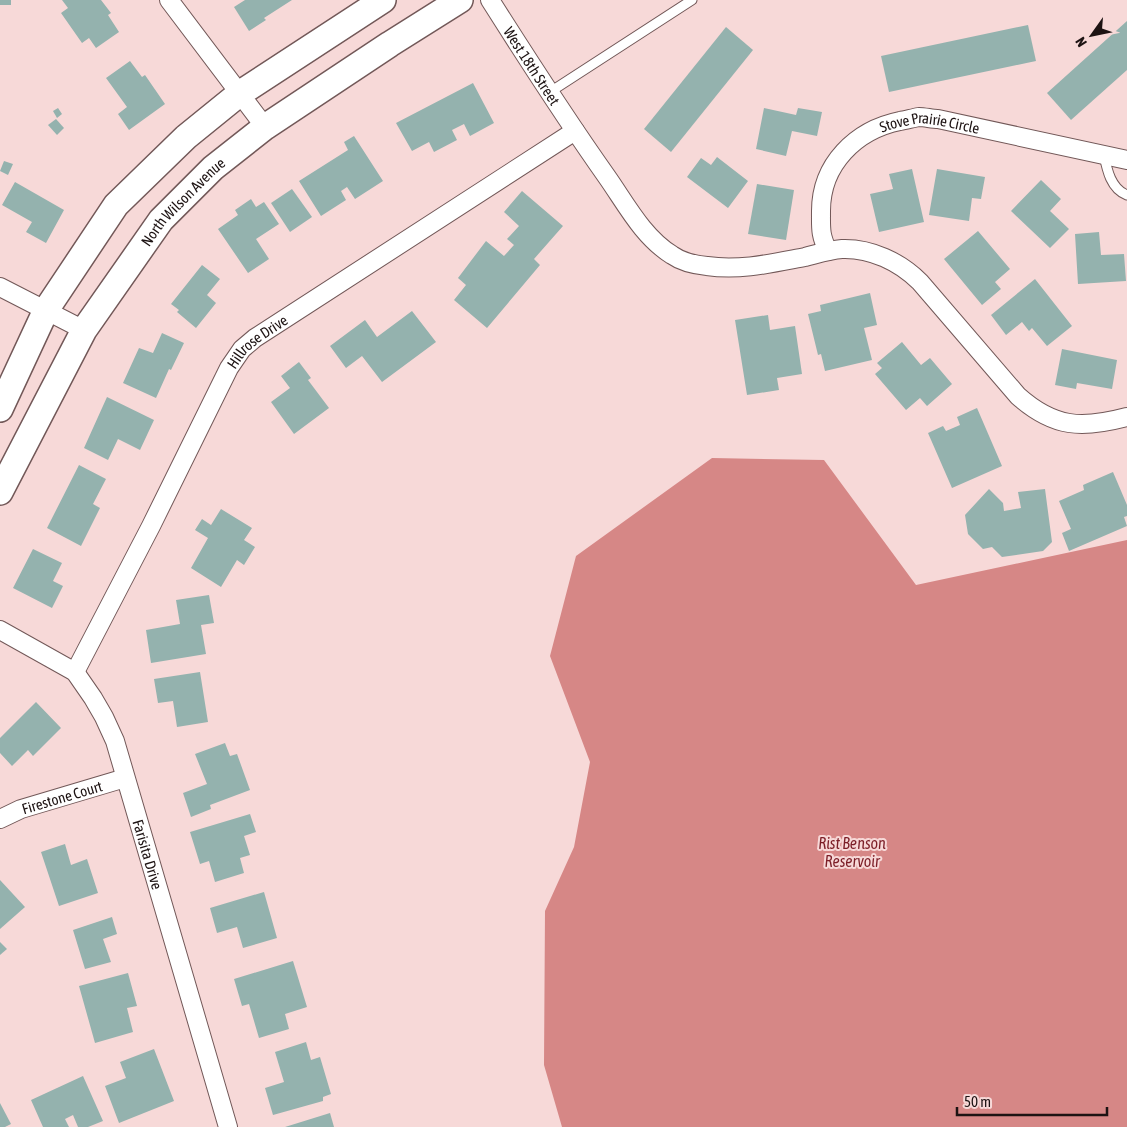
<svg xmlns="http://www.w3.org/2000/svg" width="1127" height="1127" viewBox="0 0 1127 1127" font-family="'Asap Condensed',sans-serif">
<style>
.water{fill:#d68786}
.building{fill:#94b2ae}
.lines{fill:none;stroke-linecap:round;stroke-linejoin:round}
.lane-casing{stroke:#725858;stroke-width:11}
.street-casing{stroke:#725858;stroke-width:20}
.secondary-casing{stroke:#725858;stroke-width:28}
.lane{stroke:#fff;stroke-width:9}
.street{stroke:#fff;stroke-width:18}
.secondary{stroke:#fff;stroke-width:25}
.labels{text-anchor:middle;dominant-baseline:central;stroke-width:4;stroke-linejoin:round;paint-order:stroke}
.street-label{font-size:15px;fill:#1d1313;stroke:#f7d9d8}
.water-label{font-size:16px;font-style:italic;fill:#7c1e27;stroke:#f7d9d8}
</style>
<rect width="100%" height="100%" fill="#f7d9d8"/>
<polygon class="water" points="712,458 824,460 916,585 1127,540 1127,1127 562,1127 544,1065 545,911 574,847 590,762 550,656 576,556"/>
<g class="building">
<rect x="0" y="0" width="11" height="5"/>
<polygon points="62,0 101,0 111,13 108,15 119,32 96,48 89,38 82,43 61,13 68,8"/>
<polygon points="245,0 292,0 264,18 266,20 249,31 234,7"/>
<polygon points="1127,21 1127,70 1071,120 1047,93"/>
<polygon points="1028,25 1036,61 889,92 881,56"/>
<polygon points="726,27 753,50 671,152 644,129"/>
<polygon points="130,61 142,77 145,75 165,104 129,130 118,114 127,107 106,78"/>
<polygon points="473,83 494,123 470,136 464,124 452,130 457,140 434,152 429,142 412,151 396,123"/>
<polygon points="58,108 62,114 57,118 53,111"/>
<polygon points="764,108 796,115 798,108 822,112 817,136 792,131 786,156 756,149"/>
<polygon points="56,119 64,128 57,135 48,125"/>
<polygon points="354,136 383,181 355,199 347,187 341,191 346,200 321,216 299,181 348,150 344,142"/>
<polygon points="717,157 748,181 728,208 687,177 701,158 711,165"/>
<polygon points="4,161 13,164 8,175 0,171"/>
<polygon points="912,169 924,222 879,232 870,194 893,189 889,174"/>
<polygon points="937,169 985,177 981,199 972,198 969,221 929,215"/>
<polygon points="1041,180 1061,199 1050,211 1069,229 1050,248 1011,211"/>
<polygon points="15,182 64,210 46,243 26,232 32,222 2,205"/>
<polygon points="757,184 794,190 786,240 748,234"/>
<polygon points="292,189 312,217 290,232 271,203"/>
<polygon points="522,191 563,226 534,259 540,265 487,328 454,300 466,285 458,278 486,241 504,256 514,245 507,239 519,226 504,212"/>
<polygon points="251,199 256,207 264,202 279,224 256,239 269,259 248,273 218,229 238,215 235,210"/>
<polygon points="978,231 1010,269 995,282 1001,289 982,305 944,259"/>
<polygon points="1099,232 1101,255 1124,254 1126,281 1078,284 1075,234"/>
<polygon points="202,265 220,279 207,295 216,303 196,328 177,312 179,310 171,304"/>
<polygon points="1035,279 1072,326 1047,346 1032,328 1029,331 1022,322 1006,335 991,315"/>
<polygon points="870,293 877,325 864,328 872,360 825,371 821,354 818,355 808,314 821,311 820,305"/>
<polygon points="412,311 436,342 382,382 362,356 346,368 330,346 365,320 377,337"/>
<polygon points="768,315 770,330 795,326 802,374 777,378 779,390 747,395 735,320"/>
<polygon points="162,333 184,343 171,370 169,369 156,398 123,383 139,348 153,353"/>
<polygon points="902,342 921,365 930,358 952,384 927,406 920,398 906,410 875,374 882,368 877,363"/>
<polygon points="1062,349 1117,360 1112,389 1077,383 1076,389 1055,385"/>
<polygon points="299,362 311,378 308,380 329,408 294,434 271,402 290,388 281,376"/>
<polygon points="107,397 154,420 140,450 118,439 108,460 84,448"/>
<polygon points="977,408 1002,466 952,488 928,433 943,426 946,431 960,425 957,417"/>
<polygon points="79,465 106,479 93,504 100,508 81,546 47,528"/>
<polygon points="1113,472 1127,505 1127,516 1124,517 1127,526 1069,551 1062,533 1071,529 1059,501 1084,490 1083,485"/>
<polygon points="989,489 1003,503 1004,511 1021,508 1018,492 1045,489 1052,542 1043,551 1002,557 992,547 983,549 968,534 965,515"/>
<polygon points="221,509 252,528 244,540 255,547 244,565 237,560 221,587 191,568 208,538 195,530 202,519 211,525"/>
<polygon points="33,549 62,563 53,581 63,586 52,608 13,588"/>
<polygon points="209,595 214,623 201,625 206,654 151,663 146,630 180,624 176,600"/>
<polygon points="200,672 208,722 177,727 173,701 158,703 154,679"/>
<polygon points="36,702 61,728 33,756 28,750 12,766 0,753 0,738"/>
<polygon points="225,743 230,756 237,754 250,790 210,805 211,809 191,817 183,793 207,784 195,754"/>
<polygon points="250,814 256,832 244,836 250,855 240,858 244,873 215,882 209,861 200,864 190,832"/>
<polygon points="65,844 71,865 87,859 98,893 59,906 41,852"/>
<polygon points="0,880 25,907 0,929"/>
<polygon points="264,892 277,938 243,948 237,927 217,933 210,908"/>
<polygon points="112,917 117,934 103,939 111,962 85,969 73,930"/>
<polygon points="0,942 7,949 0,955"/>
<polygon points="293,961 307,1007 285,1014 289,1029 259,1038 249,1004 242,1006 234,979"/>
<polygon points="128,973 137,1006 127,1008 133,1032 95,1043 79,986"/>
<polygon points="306,1042 311,1060 320,1057 331,1094 323,1097 323,1101 273,1115 265,1088 284,1082 275,1052"/>
<polygon points="154,1049 174,1101 119,1123 105,1086 126,1078 120,1062"/>
<polygon points="83,1076 103,1121 88,1127 78,1127 73,1115 65,1119 69,1127 43,1127 31,1100"/>
<polygon points="0,1103 11,1124 5,1127 0,1127"/>
<polygon points="330,1113 334,1127 285,1127"/>
</g>
<g class="lines">
<g class="lane-casing">
<g id="lane">
<polyline points="550,92 692,0"/>
<path d="M1104,155C1107,170 1111,189 1127,195"/>
</g>
</g>
<g class="street-casing">
<g id="street">
<polyline points="169,0 265,127"/>
<path id="s1" d="M490,0C528,60 566,119 607,177C626,204 643,237 672,255C682,262 696,265 707,266C740,271 773,263 805,257C817,254 829,250 842,249C871,248 900,262 920,282L1018,396C1054,428 1082,429 1127,417"/>
<path id="s2" d="M828,251C820,235 821,229 821,211C821,164 856,130 900,121C906,120 913,118 919,117C925,117 932,119 938,119L1127,160"/>
<polyline points="0,287 84,330"/>
<path id="s3" d="M0,630L75,672L93,698L104,717L115,741L228,1127"/>
<path id="s4" d="M75,672L151,526L229,368L242,349L255,338L575,131"/>
<path id="s5" d="M0,819L21,809L125,778"/>
</g>
</g>
<g class="secondary-casing">
<g id="secondary">
<polyline points="0,409 46,310 116,205 186,137 239,94 383,0"/>
<path id="s6" d="M0,492L84,330L161,220L213,168L265,127L390,44L460,0"/>
</g>
</g>
<use href="#lane" class="lane"/>
<use href="#street" class="street"/>
<use href="#secondary" class="secondary"/>
</g>
<g class="labels">
<g class="street-label">
<text stroke="none"><textPath href="#s1" startOffset="78">West 18th Street</textPath></text>
<text stroke="none"><textPath href="#s2" startOffset="201">Stove Prairie Circle</textPath></text>
<text stroke="none"><textPath href="#s6" startOffset="345">North Wilson Avenue</textPath></text>
<text stroke="none"><textPath href="#s4" startOffset="380">Hillrose Drive</textPath></text>
<text stroke="none"><textPath href="#s5" startOffset="66">Firestone Court</textPath></text>
<text stroke="none"><textPath href="#s3" startOffset="284">Farisita Drive</textPath></text>
</g>
<g class="water-label">
<text x="852" y="843">Rist Benson<tspan x="852" dy="18">Reservoir</tspan></text>
</g>
</g>
<g transform="translate(1092 35) rotate(237)" stroke="#f7d9d8" stroke-width="4" paint-order="stroke">
<path d="M0-4L9 19L0 12L-9 19Z" fill="#1d1313"/>
<text y="-8" font-size="14" font-weight="bold" text-anchor="middle" fill="#1d1313">N</text>
</g>
<path d="M957 1107v8h150v-8" fill="none" stroke="#1d1313" stroke-width="2.5"/>
<text x="964" y="1107" font-size="15" fill="#1d1313" stroke="#f7d9d8" stroke-width="4" paint-order="stroke">50 m</text>
</svg>
